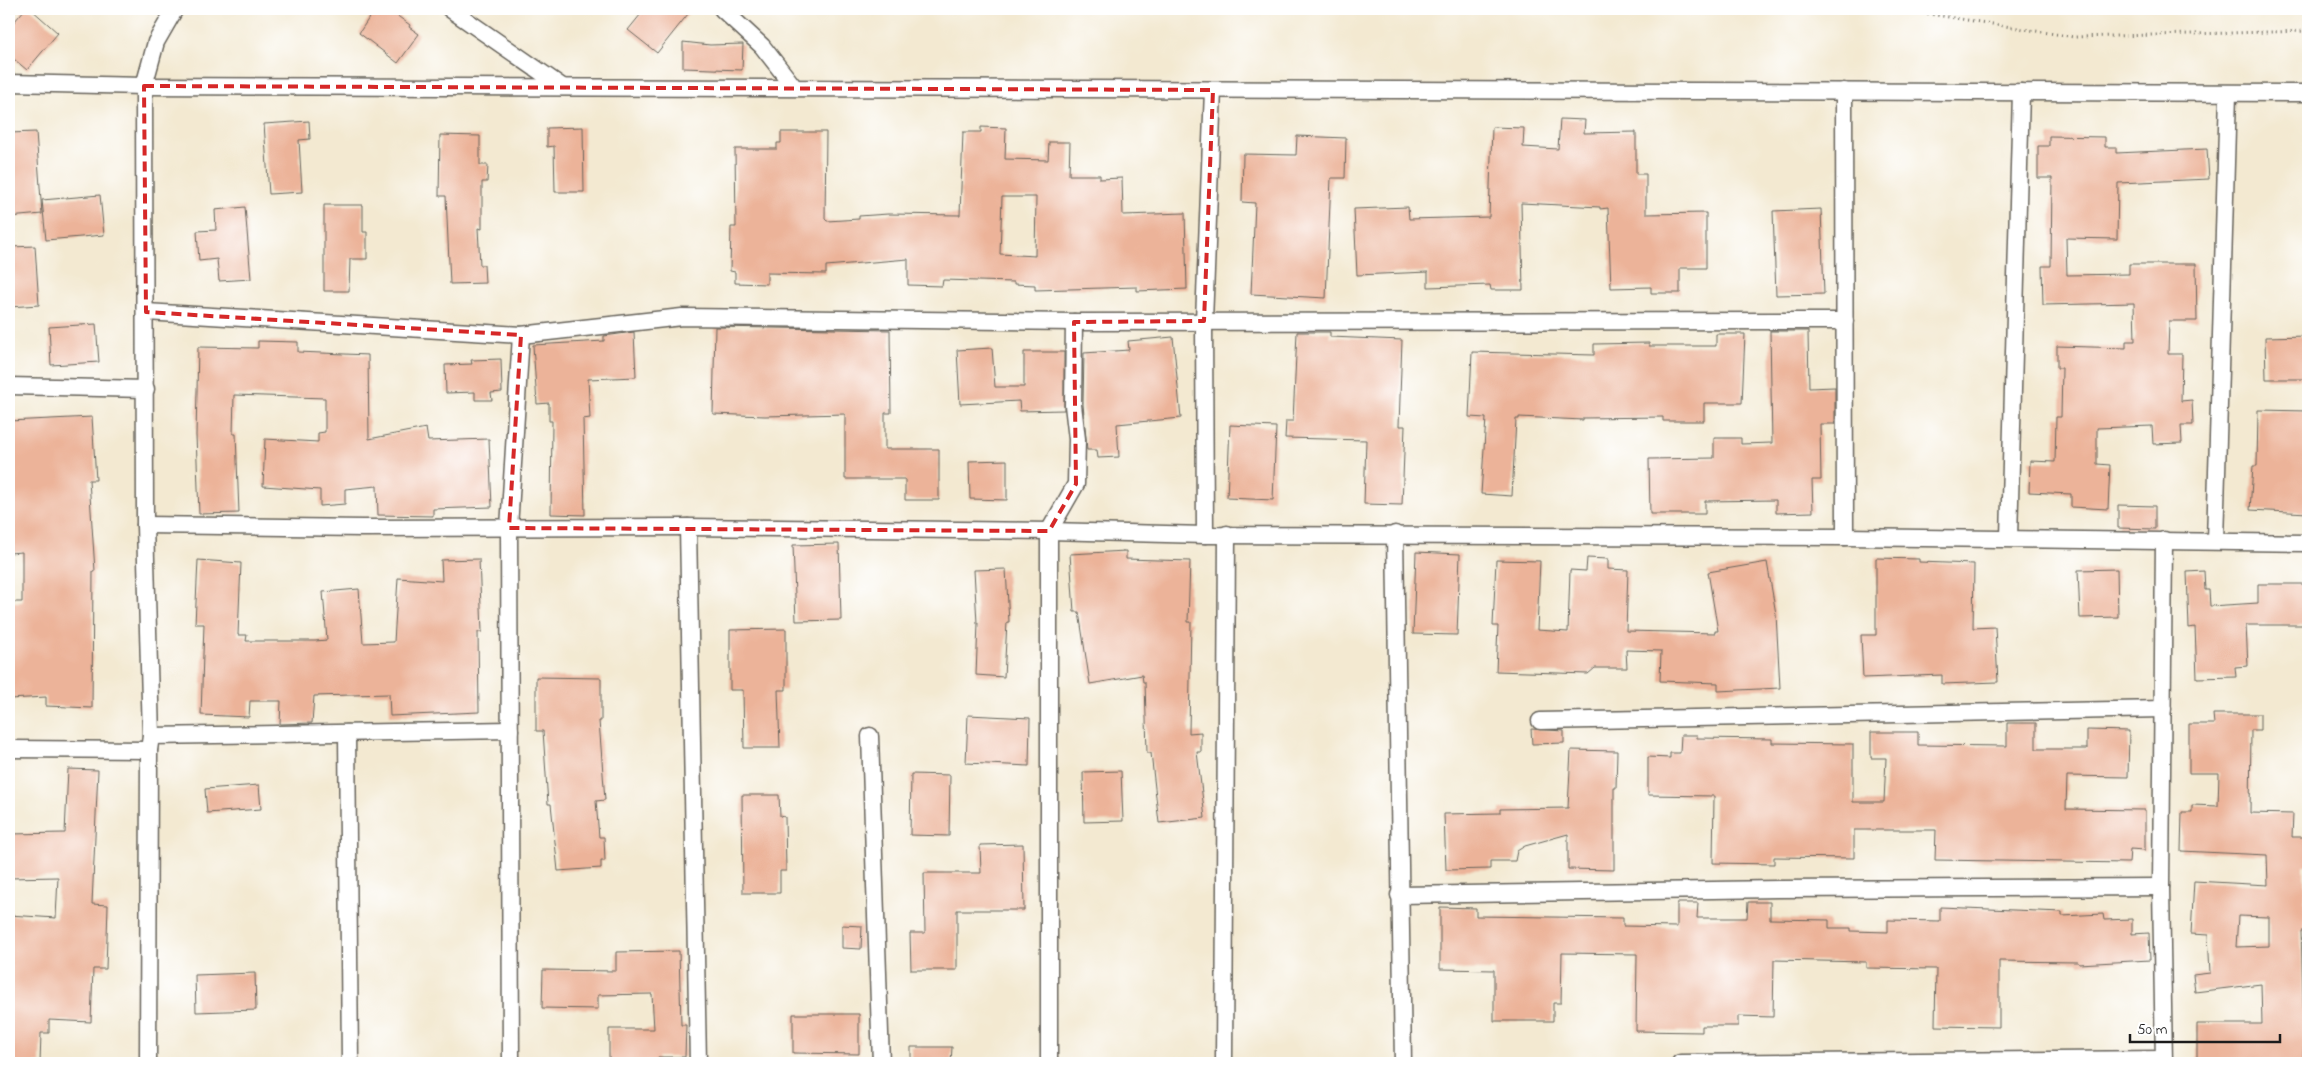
<svg xmlns="http://www.w3.org/2000/svg" width="2317" height="1072" viewBox="0 0 2317 1072" font-family="'Indie Flower',sans-serif">
<style>
.building{fill:#ecb399;fill-rule:evenodd}
.lines{fill:none;stroke-linecap:round;stroke-linejoin:round}
.minor-casing{stroke:#67645b;stroke-width:19}
.path{stroke:#67645b;stroke-width:3;stroke-dasharray:1 4;stroke-linecap:butt}
.minor{stroke:#fff;stroke-width:16}
.marked{fill:none;stroke:#d62828;stroke-width:4;stroke-dasharray:10 6;stroke-linejoin:round}
</style>
<rect width="100%" height="100%" fill="#fff"/>
<filter id="ink" filterUnits="userSpaceOnUse"><feTurbulence type="fractalNoise" baseFrequency=".02" numOctaves="2"/><feDisplacementMap in="SourceGraphic" scale="10" xChannelSelector="R" yChannelSelector="G"/><feConvolveMatrix kernelMatrix="1 2 1 2 8 2 1 2 1" color-interpolation-filters="sRGB"/></filter>
<filter id="wash" filterUnits="userSpaceOnUse"><feTurbulence type="fractalNoise" baseFrequency=".0096" numOctaves="4" result="noise"/><feDisplacementMap in="SourceGraphic" scale="20" xChannelSelector="R" yChannelSelector="G"/><feGaussianBlur stdDeviation="1.12" result="paint"/><feColorMatrix in="noise" values="0 0 0 0 0 0 0 0 0 0 0 0 0 0 0 0 0 1.4 0 .05"/><feComposite in="paint" operator="in"/></filter>
<g filter="url(#wash)">
<rect width="100%" height="100%" fill="#f3e9d1"/>
<g id="blocks">
<g class="building">
<polygon points="25,9 31,9 58,33 27,70 9,55 9,28"/>
<polygon points="375,9 388,9 410,25 409,27 419,34 398,63 359,33"/>
<polygon points="645,9 692,9 657,53 628,30"/>
<polygon points="683,42 710,45 743,44 742,70 683,68"/>
<polygon points="1560,119 1585,120 1584,133 1636,132 1636,174 1646,174 1646,214 1706,213 1706,268 1680,268 1680,293 1651,293 1651,287 1611,288 1608,208 1600,209 1600,207 1521,203 1523,290 1491,290 1490,285 1428,287 1428,272 1357,275 1354,209 1408,207 1409,219 1489,217 1492,127 1524,128 1523,147 1558,149"/>
<polygon points="309,121 310,139 299,140 302,192 269,194 264,124"/>
<polygon points="583,127 584,192 555,192 554,146 547,147 547,128"/>
<path d="M981,127L1006,128L1005,159L1048,160L1049,142H1070L1069,175H1100V179L1122,178L1123,215L1185,213L1187,289L1137,291V287L1035,290V285L1014,284V282L943,280L942,286L908,285V259L826,266V274L767,273V284L735,283V272L730,271L731,227H736L735,149H777V143H781V132H826L825,219L827,221L859,219V216L888,214L960,215L963,132H981ZM1002,197H1036L1035,256L1000,254Z"/>
<polygon points="36,132 42,214 9,217 9,133"/>
<polygon points="440,135 480,136 480,165 488,165 487,182 482,182 482,229 478,228 480,265 484,265 485,283 450,284 446,196 439,196"/>
<polygon points="1297,136 1346,138 1345,178 1331,178 1326,298 1251,294 1255,203 1242,202 1243,154 1296,155"/>
<polygon points="2049,136 2105,137 2105,147 2116,147 2116,153 2207,149 2209,179 2118,183 2117,239 2066,238 2067,275 2129,274 2129,264 2196,264 2197,321 2169,321 2168,354 2182,354 2181,401 2192,400 2193,425 2181,425 2182,443 2153,444 2152,426 2097,428 2097,464 2110,465 2108,509 2071,507 2071,494 2029,492 2030,461 2055,462 2056,417 2061,417 2062,368 2057,368 2057,346 2126,348 2126,341 2135,341 2134,303 2043,305 2042,266 2051,266 2052,178 2038,178 2038,146 2049,146"/>
<polygon points="100,195 104,235 46,240 42,200"/>
<polygon points="324,205 363,205 363,232 367,232 367,259 350,259 349,291 324,291"/>
<polygon points="245,207 251,279 219,281 217,259 199,261 197,231 216,230 215,210"/>
<polygon points="1821,209 1824,294 1776,295 1773,211"/>
<polygon points="35,246 39,305 9,307 9,270 12,270 11,247"/>
<polygon points="96,324 99,362 51,365 49,327"/>
<polygon points="715,327 890,330 891,413 885,413 885,449 939,449 939,500 905,500 905,479 845,479 845,414 765,416 713,414"/>
<polygon points="1770,331 1808,331 1809,388 1835,387 1835,424 1820,424 1821,480 1812,480 1813,512 1776,513 1776,500 1705,501 1705,514 1650,514 1649,459 1714,458 1714,438 1741,438 1741,444 1772,443"/>
<polygon points="634,332 636,377 588,379 590,418 583,419 585,515 551,514 552,421 549,421 549,403 537,404 533,345 604,341 604,336"/>
<polygon points="1297,332 1330,332 1330,337 1402,340 1399,426 1405,426 1402,505 1364,504 1366,440 1285,438 1286,421 1293,421"/>
<polygon points="1716,334 1745,334 1742,403 1704,403 1704,421 1663,421 1663,417 1583,418 1583,420 1519,417 1519,419 1516,419 1512,496 1481,494 1486,418 1469,417 1472,352 1594,355 1594,344 1649,343 1649,346 1716,346"/>
<polygon points="2308,336 2308,379 2266,379 2265,337"/>
<polygon points="1173,337 1181,418 1117,424 1119,457 1098,458 1097,450 1087,450 1083,404 1084,353 1129,350 1128,341"/>
<polygon points="258,341 298,342 298,352 368,355 369,439 426,428 428,441 489,439 492,507 433,509 433,516 378,515 377,486 345,489 345,504 320,506 320,490 263,486 265,439 318,442 318,433 325,432 325,398 234,395 233,434 236,434 239,513 199,514 196,435 198,347 258,348"/>
<polygon points="992,348 995,387 1024,387 1024,352 1064,352 1064,410 1020,411 1019,401 960,404 957,350"/>
<polygon points="501,359 502,392 491,393 492,400 475,400 475,392 446,393 445,365 472,364 471,360"/>
<polygon points="2258,410 2308,411 2308,513 2250,510 2253,466 2257,466"/>
<polygon points="92,417 96,480 89,480 95,571 93,571 92,708 46,706 46,697 9,699 9,602 22,602 22,552 9,553 9,421"/>
<polygon points="1230,425 1276,427 1273,500 1227,498"/>
<polygon points="1007,460 1007,500 970,499 969,461"/>
<polygon points="2118,505 2155,506 2155,529 2118,528"/>
<polygon points="839,544 841,620 796,621 793,545"/>
<polygon points="1126,551 1126,559 1190,561 1188,622 1191,622 1189,733 1201,732 1201,752 1197,752 1205,818 1159,823 1151,753 1147,753 1145,682 1143,682 1142,675 1090,684 1079,612 1074,612 1070,554"/>
<polygon points="1416,552 1460,554 1457,635 1413,634"/>
<polygon points="1587,558 1608,559 1608,569 1628,570 1626,631 1715,633 1715,631 1718,631 1708,572 1767,562 1776,614 1780,688 1718,691 1718,683 1660,681 1661,651 1626,650 1627,668 1595,668 1588,674 1496,671 1498,626 1493,626 1496,560 1540,561 1537,630 1568,632 1570,570 1586,571"/>
<polygon points="1876,558 1919,559 1919,562 1974,564 1973,628 1995,627 1998,682 1942,684 1942,675 1863,678 1861,635 1876,635"/>
<polygon points="479,559 482,632 478,632 479,712 390,716 389,694 314,696 312,723 280,724 281,701 250,701 249,717 201,715 204,624 195,624 198,560 241,563 238,635 247,635 246,641 315,641 327,640 323,592 359,589 363,643 394,642 398,578 442,581 441,560"/>
<polygon points="1006,569 1009,622 1007,622 1004,677 976,675 978,623 977,623 974,570"/>
<polygon points="2117,569 2118,617 2080,618 2078,570"/>
<polygon points="2204,571 2205,590 2209,590 2210,606 2258,603 2258,584 2308,584 2308,625 2246,625 2248,666 2235,667 2236,677 2197,678 2195,627 2189,628 2187,572"/>
<polygon points="786,629 786,690 778,690 780,748 744,748 743,690 730,690 730,630"/>
<polygon points="536,677 601,678 601,721 599,721 605,800 596,801 599,837 604,837 605,861 601,861 601,868 558,871 551,804 548,804 543,731 536,731"/>
<path d="M2213,714H2260V730H2251L2250,813L2293,814L2292,837H2308V865H2304L2305,931H2301L2304,1028L2303,1063H2197V1024H2262L2261,984L2195,992L2193,975L2210,973L2208,935L2191,934L2194,881L2268,885L2267,855L2181,851L2182,812H2192V805L2218,806L2219,773H2189V724H2214ZM2238,916L2269,917V946L2236,947Z"/>
<polygon points="968,715 1030,718 1029,766 966,763"/>
<polygon points="2007,723 2036,723 2036,749 2087,749 2087,730 2129,731 2128,777 2067,776 2066,809 2145,810 2145,850 2130,849 2129,863 1935,860 1936,830 1854,830 1854,858 1774,857 1774,864 1713,863 1714,796 1648,795 1648,757 1670,758 1670,753 1680,753 1681,735 1697,735 1697,738 1772,739 1772,743 1853,744 1853,802 1884,802 1886,758 1871,758 1871,732 1918,732 1918,745 2007,746"/>
<polygon points="1531,729 1564,731 1564,743 1532,744"/>
<polygon points="1571,750 1617,751 1616,788 1614,788 1614,870 1568,869 1568,834 1525,846 1517,851 1515,861 1490,861 1490,869 1446,870 1444,814 1500,813 1500,809 1568,808"/>
<polygon points="68,769 98,770 92,904 108,905 106,969 93,969 91,1022 49,1020 49,1033 41,1033 40,1063 9,1063 9,915 56,918 58,877 9,878 9,834 65,833"/>
<polygon points="1121,771 1123,821 1084,822 1083,772"/>
<polygon points="911,774 950,775 949,836 910,835"/>
<polygon points="259,785 261,809 207,813 205,789"/>
<polygon points="742,795 779,795 780,816 785,817 786,871 780,871 780,893 743,893"/>
<polygon points="1023,844 1024,910 957,910 957,970 911,970 910,933 925,933 924,873 981,873 980,845"/>
<polygon points="1748,902 1770,902 1770,919 1829,920 1829,928 1851,928 1851,931 1888,932 1888,920 1940,921 1940,907 2062,912 2062,916 2103,914 2104,920 2132,919 2132,934 2149,933 2150,960 2079,964 2078,962 1999,961 1999,1027 1935,1026 1936,969 1866,968 1866,962 1774,960 1773,1017 1738,1016 1738,1026 1702,1026 1702,1032 1636,1031 1637,954 1562,953 1561,1003 1553,1003 1553,1021 1494,1021 1494,970 1440,969 1440,907 1476,908 1476,916 1623,918 1623,926 1677,927 1677,903 1698,903 1697,918 1747,918"/>
<polygon points="842,925 862,926 861,949 842,948"/>
<polygon points="679,951 681,1025 686,1025 685,1057 658,1057 658,1063 609,1063 609,1029 654,1029 652,994 598,995 598,1009 542,1008 543,970 616,971 616,952"/>
<polygon points="255,973 256,1010 196,1012 195,975"/>
<polygon points="793,1014 859,1014 859,1054 793,1053"/>
<polygon points="911,1047 952,1047 951,1063 911,1063"/>
</g>
</g>
</g>
<g filter="url(#ink)">
<use href="#blocks" fill-opacity="0" stroke="#67645b" stroke-width="1"/>
<g class="lines">
<g class="minor-casing">
<g id="minor">
<polyline points="450,9 561,86"/>
<polyline points="722,9 762,46 794,87"/>
<polyline points="9,83 144,86 2308,93"/>
<polyline points="1844,91 1845,537"/>
<polyline points="146,312 521,335 682,317 1074,322 1845,321"/>
<polyline points="9,386 146,389"/>
<polyline points="145,525 363,528 688,527 1049,531 1205,535 1845,537 2308,543"/>
<polyline points="688,527 698,1063"/>
<polyline points="1395,534 1403,1063"/>
<polyline points="1205,535 1204,321 1213,90"/>
<polyline points="2009,538 2021,92"/>
<polyline points="2164,540 2161,887 2164,1063"/>
<polyline points="2215,541 2228,94"/>
<polyline points="1540,721 2163,709"/>
<polyline points="347,733 350,1063"/>
<polyline points="151,736 510,730"/>
<polyline points="870,736 881,1063"/>
<polyline points="9,749 149,750"/>
<polyline points="1399,895 1778,889 2161,887"/>
<polyline points="148,1063 149,750 151,736 145,525 144,86 156,42 175,9"/>
<polyline points="511,1063 509,528 521,335"/>
<polyline points="1049,1063 1049,531 1076,484 1077,439 1073,405 1074,322"/>
<polyline points="1224,1063 1227,534"/>
<polyline points="1680,1063 2164,1059"/>
</g>
</g>
<polyline class="path" points="1898,9 2074,37 2308,31"/>
<use href="#minor" class="minor"/>
</g>
</g>
<path class="marked" d="M144,86L1213,90L1204,321L1074,322L1076,484L1049,531L509,528L521,335L146,312Z"/>
<rect width="2317" height="1072" fill="none" stroke="#fff" stroke-width="30"/>
<path d="M2130 1034v8h150v-8" fill="none" stroke="#1c1c1c" stroke-width="2.5"/>
<text x="2137" y="1034" font-size="15" fill="#1c1c1c" stroke="#ffffff" stroke-width="4" paint-order="stroke">50 m</text>
</svg>
